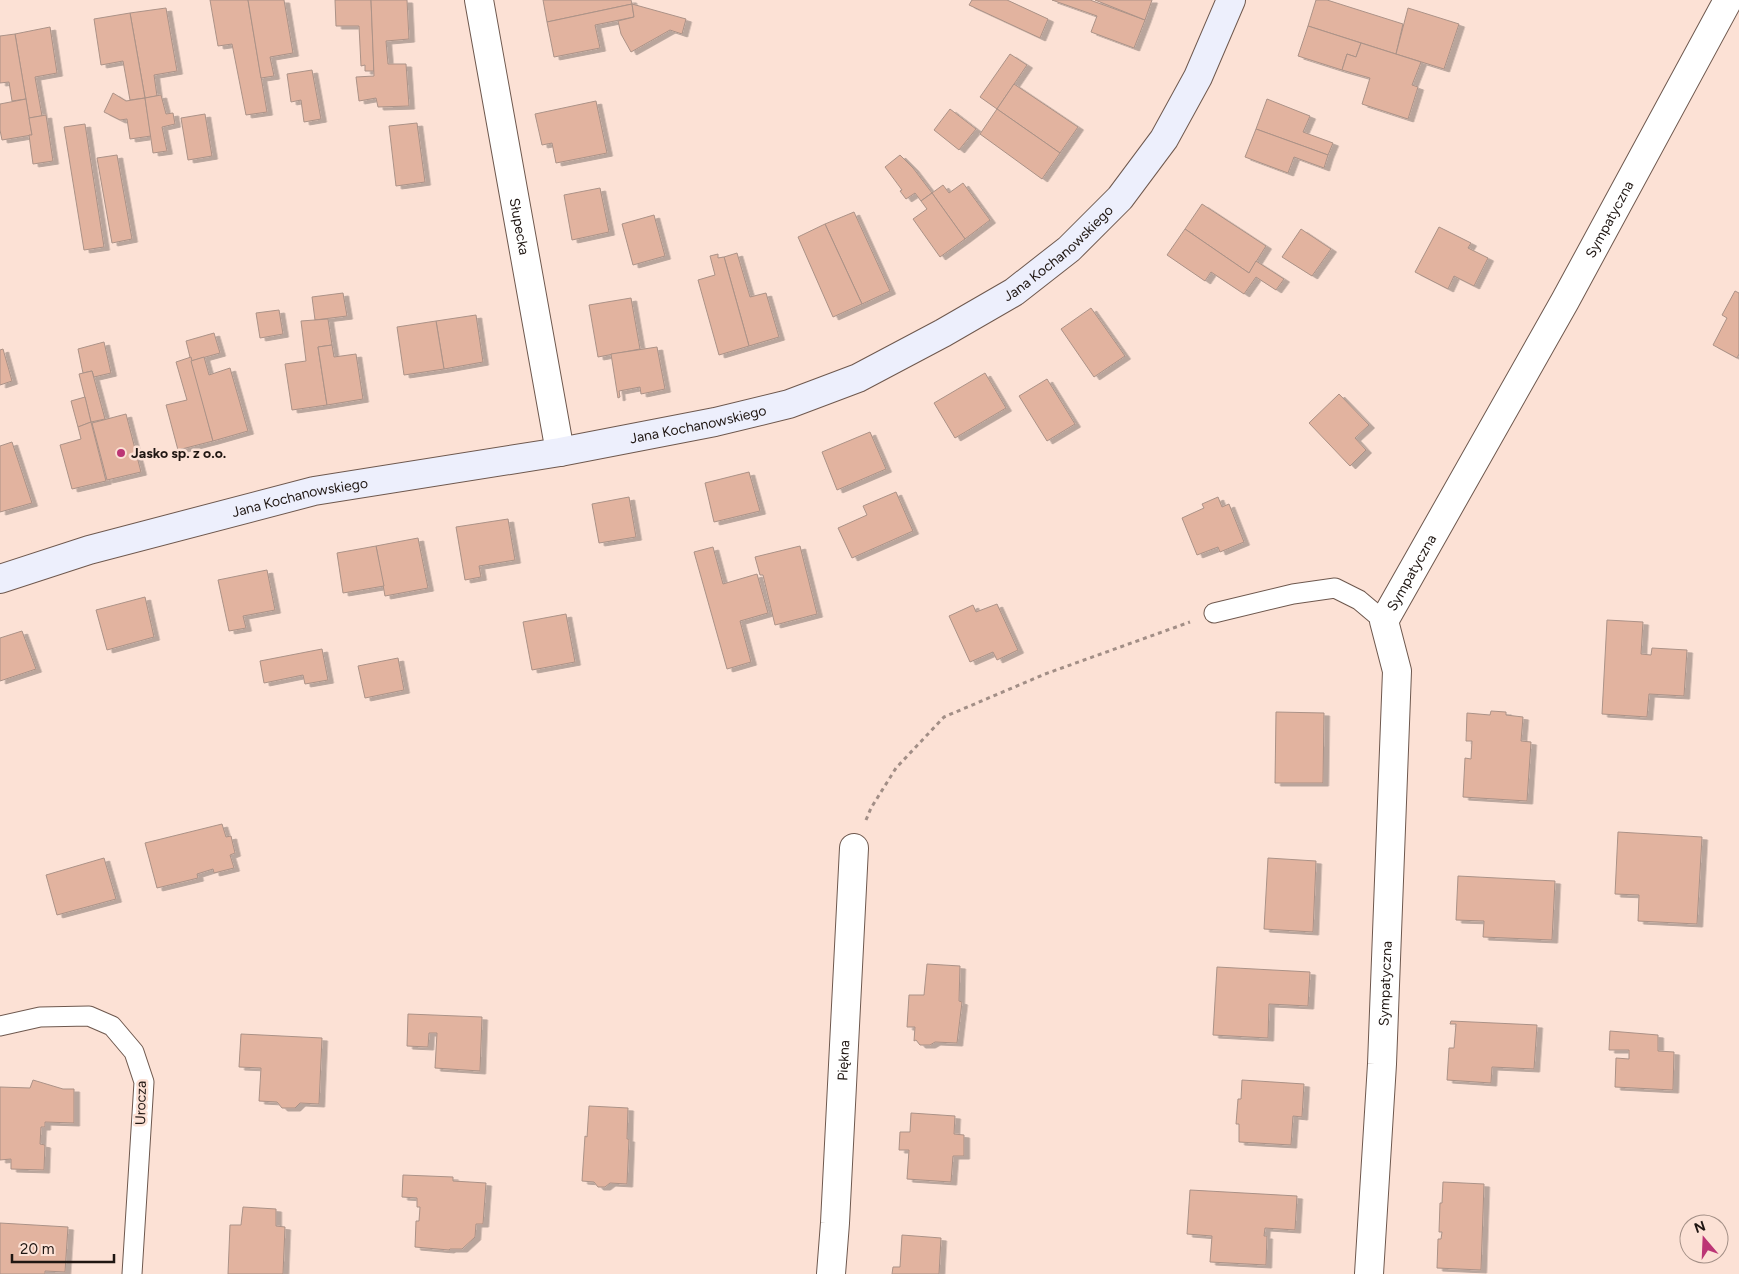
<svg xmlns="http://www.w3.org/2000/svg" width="1739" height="1274" viewBox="0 0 1739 1274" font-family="Figtree,sans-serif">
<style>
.building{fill:#e2b39f;stroke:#ab9287;filter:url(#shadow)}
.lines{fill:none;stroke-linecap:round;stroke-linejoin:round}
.lane-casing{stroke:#6e584e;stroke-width:21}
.street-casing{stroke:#6e584e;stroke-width:30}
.secondary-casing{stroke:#6e584e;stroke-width:30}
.path{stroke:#a28e86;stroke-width:3;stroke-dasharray:4 4;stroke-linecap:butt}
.lane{stroke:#fff;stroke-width:19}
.street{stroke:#fff;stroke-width:28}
.secondary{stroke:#edeffc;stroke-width:28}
.poi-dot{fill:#bc3575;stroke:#fce1d5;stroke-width:2}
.labels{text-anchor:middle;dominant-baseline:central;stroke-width:5;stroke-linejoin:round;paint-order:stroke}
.street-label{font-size:14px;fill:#1f1612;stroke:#fce1d5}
.poi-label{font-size:14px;font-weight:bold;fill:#1f1612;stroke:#fce1d5;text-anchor:start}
</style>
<defs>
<filter id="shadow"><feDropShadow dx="5.5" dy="3" stdDeviation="0" flood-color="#0004"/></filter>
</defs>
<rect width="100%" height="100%" fill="#fce1d5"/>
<g class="building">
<polygon points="210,0 248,0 267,112 246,115 232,44 218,46"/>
<polygon points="248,0 284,0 293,53 270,57 274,76 261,78"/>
<polygon points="335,0 371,0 374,71 365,71 365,65 361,66 359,26 336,26"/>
<polygon points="371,0 407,0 409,39 386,41 388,64 406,64 409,106 378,107 376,98 359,101 356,77 374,76"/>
<polygon points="543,0 631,0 632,4 547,22"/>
<polygon points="972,0 1007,0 1048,19 1040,38 969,5"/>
<polygon points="1052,0 1090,0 1145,20 1134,48 1091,32 1097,16"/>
<polygon points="1095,0 1152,0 1145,20"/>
<polygon points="1316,0 1327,0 1403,24 1396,54 1308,26"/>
<polygon points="632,4 634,17 595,25 600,48 554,57 547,22"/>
<polygon points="632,4 686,19 682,34 670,30 631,52 621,34 618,21 634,17"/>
<polygon points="166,8 177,71 154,75 157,96 145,98 130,13"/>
<polygon points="1408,8 1459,24 1444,69 1396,54"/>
<polygon points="130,13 145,98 130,100 123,61 101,65 94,19"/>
<polygon points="1308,26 1361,43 1356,57 1347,54 1342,70 1298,56"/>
<polygon points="50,27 57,73 35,77 42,116 29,118 15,34"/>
<polygon points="15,34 26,99 12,101 9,82 0,83 0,36"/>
<polygon points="1361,43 1421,62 1412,85 1418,87 1408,119 1362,104 1370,78 1342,70 1347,54 1356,57"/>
<polygon points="1010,54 1027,65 997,109 980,97"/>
<polygon points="312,70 321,119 304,122 301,100 291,102 287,74"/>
<polygon points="1014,84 1078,127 1060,153 997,109"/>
<polygon points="113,93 126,101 145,98 151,136 130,139 127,119 120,120 104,112"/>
<polygon points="161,95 166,114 173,113 175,124 162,127 167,151 153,153 145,98"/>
<polygon points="26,99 32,135 2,140 0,130 0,104"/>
<polygon points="1267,99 1310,116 1303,132 1333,143 1328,155 1256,129"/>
<polygon points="596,101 607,153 556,163 552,143 542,145 535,114"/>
<polygon points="950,109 976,129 959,150 934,130"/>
<polygon points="997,109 1060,153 1042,179 980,134"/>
<polygon points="205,114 212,156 188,160 181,118"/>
<polygon points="46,115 53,161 33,164 29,135 32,135 29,118"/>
<polygon points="417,123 425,182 396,186 389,126"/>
<polygon points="85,124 104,247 84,250 64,127"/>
<polygon points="1256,129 1328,155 1324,168 1294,157 1288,173 1245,157"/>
<polygon points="117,155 132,239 112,243 97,158"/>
<polygon points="900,155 913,168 932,193 921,201 915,193 906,199 900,191 902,190 885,167"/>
<polygon points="963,183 990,220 965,239 932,193 943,185 949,193"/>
<polygon points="600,188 609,232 572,240 564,195"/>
<polygon points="932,193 965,239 940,257 913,219 927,209 921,201"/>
<polygon points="1202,204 1266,246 1249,273 1185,229"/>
<polygon points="854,212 890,291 862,304 825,224"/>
<polygon points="654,215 665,256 633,265 622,224"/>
<polygon points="825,224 862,304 833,317 798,237"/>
<polygon points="1439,227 1471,243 1468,248 1488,258 1474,286 1454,276 1448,289 1415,272"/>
<polygon points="1185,229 1249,273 1256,261 1284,279 1276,290 1256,277 1244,294 1211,272 1205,281 1167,255"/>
<polygon points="1301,229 1331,249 1312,276 1282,257"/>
<polygon points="737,253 750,297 766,293 779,337 749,346 724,257"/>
<polygon points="718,254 718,258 724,257 749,346 719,355 698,280 715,275 710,256"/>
<polygon points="1735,291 1739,293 1739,354 1737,358 1713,345 1727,318 1722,315"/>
<polygon points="343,293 347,316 315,320 312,297"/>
<polygon points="631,298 640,349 598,357 589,305"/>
<polygon points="1091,308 1125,356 1094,377 1061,329"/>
<polygon points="279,310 283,334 260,338 256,313"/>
<polygon points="476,315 483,362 444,369 436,321"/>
<polygon points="328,319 332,345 318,347 327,405 292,410 285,364 306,361 301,321"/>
<polygon points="436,321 444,369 404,375 397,327"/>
<polygon points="214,333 220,353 191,361 186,341"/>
<polygon points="104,342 111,373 94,377 92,371 83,373 78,349"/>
<polygon points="332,345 334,357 356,354 363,399 327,405 318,347"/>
<polygon points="657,347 665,389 641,394 640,387 619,391 620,397 618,398 611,354"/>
<polygon points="3,349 12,381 0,385 0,350"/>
<polygon points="191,357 213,441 178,450 166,405 187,400 176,362"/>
<polygon points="204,357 209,375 230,368 248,431 213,441 191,361"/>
<polygon points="92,371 105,419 91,422 79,374"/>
<polygon points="985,373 1006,408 955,438 934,403"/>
<polygon points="1047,379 1075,424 1047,441 1019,396"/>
<polygon points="1339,394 1369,425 1355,438 1366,450 1350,466 1309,423"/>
<polygon points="85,397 91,422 78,427 71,401"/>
<polygon points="126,414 141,472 107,480 92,423"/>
<polygon points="91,422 106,481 72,489 60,445 81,439 78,427"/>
<polygon points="870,432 886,469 837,490 822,452"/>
<polygon points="12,442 32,503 0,512 0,446"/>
<polygon points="749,472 760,511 714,522 705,483"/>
<polygon points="896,492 913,531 852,558 838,528 867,515 863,506"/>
<polygon points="629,497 636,537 599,543 592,504"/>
<polygon points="1218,497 1222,507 1229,504 1244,542 1220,552 1218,547 1197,555 1182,518 1204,508 1202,504"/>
<polygon points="508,519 515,560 479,566 481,577 465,580 456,527"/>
<polygon points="418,538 428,588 385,596 376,546"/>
<polygon points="376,546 384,586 343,593 337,553"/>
<polygon points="800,546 817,614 775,625 763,575 760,575 755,557"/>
<polygon points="713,547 723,584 757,574 768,613 740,621 751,662 727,669 694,552"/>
<polygon points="267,570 275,610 243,616 246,628 229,631 218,580"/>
<polygon points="145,597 154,637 107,650 96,610"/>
<polygon points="997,604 1018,650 997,660 993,652 970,662 949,616 973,605 976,612"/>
<polygon points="566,614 575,662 532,670 523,622"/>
<polygon points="1607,620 1643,622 1641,654 1651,655 1652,648 1687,650 1684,696 1649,694 1647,717 1602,714"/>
<polygon points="22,631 36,669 0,681 0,638"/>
<polygon points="322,649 328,680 305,684 303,675 264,683 260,661"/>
<polygon points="398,658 404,690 365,698 358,666"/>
<polygon points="1491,711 1506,712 1506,715 1523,717 1521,741 1531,742 1527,801 1463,797 1465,758 1471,759 1472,741 1466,741 1467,713 1490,715"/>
<polygon points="1276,712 1324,713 1323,783 1275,783"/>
<polygon points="222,824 226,837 231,836 235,853 230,855 234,868 214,873 213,869 197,874 198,878 157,888 145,843"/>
<polygon points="1618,832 1702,837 1697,924 1638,921 1639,895 1615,894"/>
<polygon points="104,858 116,899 57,915 46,875"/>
<polygon points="1268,858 1316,861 1313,932 1264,929"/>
<polygon points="1458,876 1555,881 1552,940 1483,937 1484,921 1456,920"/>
<polygon points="927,964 960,966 959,1001 962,1002 957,1043 935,1042 930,1045 920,1045 916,1040 914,1041 915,1027 907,1027 909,995 924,995"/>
<polygon points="1217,967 1310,972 1308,1006 1269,1004 1268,1038 1213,1035"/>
<polygon points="408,1014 482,1017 480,1071 435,1068 437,1033 429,1033 428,1047 407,1046"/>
<polygon points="1451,1021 1537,1025 1534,1069 1492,1067 1491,1083 1447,1080 1449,1048 1454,1048 1456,1024 1450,1024"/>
<polygon points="1610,1031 1658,1035 1658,1051 1674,1052 1673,1090 1615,1087 1616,1058 1629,1059 1629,1050 1609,1050"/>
<polygon points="241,1034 322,1038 319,1104 300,1103 295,1108 282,1108 277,1102 259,1101 261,1068 239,1067"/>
<polygon points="33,1080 63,1089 74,1089 74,1123 45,1122 45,1127 41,1127 40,1144 45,1145 44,1170 11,1169 11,1159 0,1160 0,1087 30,1088"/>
<polygon points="1242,1080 1304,1084 1302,1117 1293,1116 1291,1145 1239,1142 1239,1124 1236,1124 1238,1099 1241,1099"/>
<polygon points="589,1106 628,1108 627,1139 629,1139 627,1184 610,1183 605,1187 598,1187 594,1182 582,1181 585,1136 587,1137"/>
<polygon points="911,1113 955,1116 954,1134 964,1135 964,1156 953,1156 951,1182 907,1179 909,1150 899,1150 900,1132 910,1132"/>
<polygon points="403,1175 453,1177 453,1181 486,1183 483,1224 476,1224 475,1237 462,1249 450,1249 449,1250 415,1247 416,1221 419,1221 420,1207 417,1207 417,1198 402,1197"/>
<polygon points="1443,1182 1484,1184 1481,1270 1437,1268 1438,1239 1441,1239 1442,1232 1439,1232 1440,1203 1442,1203"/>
<polygon points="1190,1190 1297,1196 1295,1230 1265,1228 1264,1236 1267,1236 1266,1265 1210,1262 1212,1236 1187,1234"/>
<polygon points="243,1207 276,1209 276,1226 285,1227 283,1274 228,1274 230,1225 241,1225"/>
<polygon points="0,1223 68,1227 65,1272 45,1271 45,1274 0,1274"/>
<polygon points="902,1235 941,1238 939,1274 892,1274 893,1267 900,1267"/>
</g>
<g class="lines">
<g class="lane-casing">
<g id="lane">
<polyline points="1214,613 1293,594 1335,588 1359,600 1384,621"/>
<polyline points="0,1026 40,1017 89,1016 112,1026 134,1052 144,1082 132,1274"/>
</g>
</g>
<g class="street-casing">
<g id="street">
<path id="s1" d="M479,0L560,452"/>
<path id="s2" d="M831,1274L835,1223L854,848"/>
<path id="s3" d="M1369,1274L1382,1064L1397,671L1384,621L1565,301L1727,2"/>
</g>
</g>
<g class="secondary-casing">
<g id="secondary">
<path id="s4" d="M0,579L89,550L314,491L560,452L715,422L789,404L858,378L943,333L1014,292L1069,249L1120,198L1164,139L1198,77L1231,0"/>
</g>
</g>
<polyline class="path" points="866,820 871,808 896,768 944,717 1045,674 1190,622"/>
<use href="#lane" class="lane"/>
<use href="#street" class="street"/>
<use href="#secondary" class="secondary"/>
</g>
<circle class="poi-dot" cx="121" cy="453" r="5"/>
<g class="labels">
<g class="street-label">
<text stroke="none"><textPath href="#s3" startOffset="1116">Sympatyczna</textPath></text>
<text stroke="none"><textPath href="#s1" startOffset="230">Słupecka</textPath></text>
<text stroke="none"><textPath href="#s4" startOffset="1120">Jana Kochanowskiego</textPath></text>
<text stroke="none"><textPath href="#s4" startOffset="716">Jana Kochanowskiego</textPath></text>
<text stroke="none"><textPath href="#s4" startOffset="311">Jana Kochanowskiego</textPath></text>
<text stroke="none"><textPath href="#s3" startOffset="711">Sympatyczna</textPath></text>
<text stroke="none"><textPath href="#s3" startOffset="291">Sympatyczna</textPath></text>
<text stroke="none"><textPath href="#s2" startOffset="214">Piękna</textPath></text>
<text transform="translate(141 1103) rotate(-89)">Urocza</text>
</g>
<g class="poi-label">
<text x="131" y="453">Jasko sp. z o.o.</text>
</g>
</g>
<g transform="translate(1704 1239) rotate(341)"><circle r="24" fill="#fce1d5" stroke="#a49087"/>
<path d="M0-4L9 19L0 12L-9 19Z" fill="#bc3575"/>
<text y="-8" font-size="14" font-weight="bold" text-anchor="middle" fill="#1f1612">N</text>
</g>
<path d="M12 1254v8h102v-8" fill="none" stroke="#1f1612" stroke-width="2.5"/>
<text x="20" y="1254" font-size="15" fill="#1f1612" stroke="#fce1d5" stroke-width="4" paint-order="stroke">20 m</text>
</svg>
